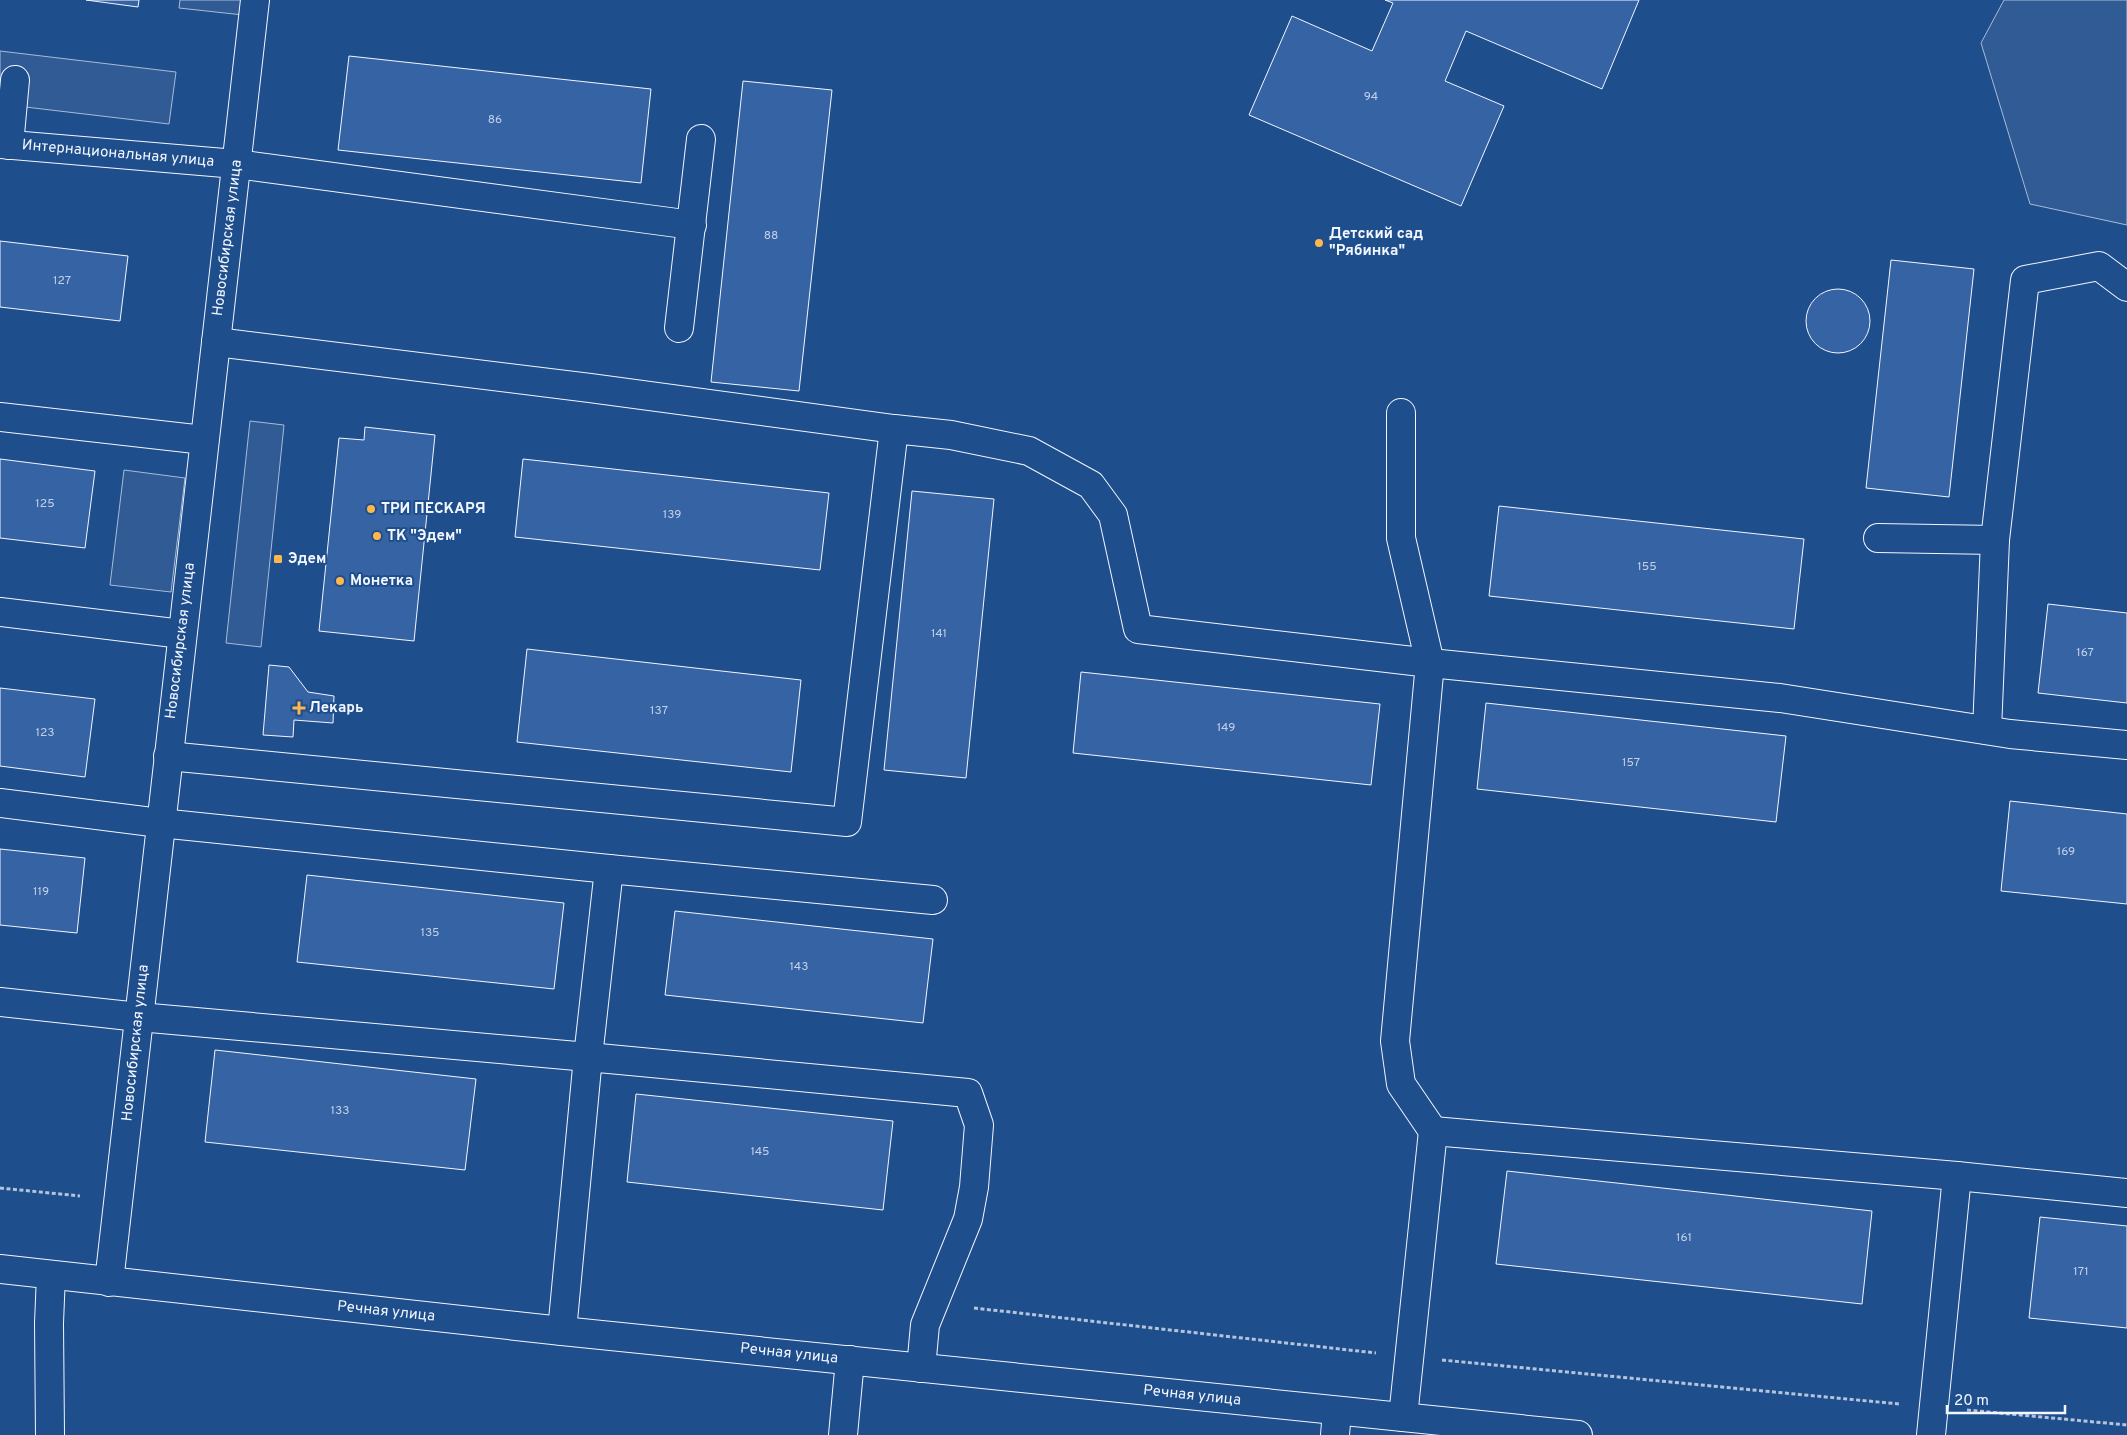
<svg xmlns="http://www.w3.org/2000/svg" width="2127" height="1435" viewBox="0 0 2127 1435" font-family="Overpass,sans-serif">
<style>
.built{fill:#305b95;stroke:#a8bbd7}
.building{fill:#3563a3;stroke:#f2f6ff}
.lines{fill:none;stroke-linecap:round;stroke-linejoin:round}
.minor-casing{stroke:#f2f6ff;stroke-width:30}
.path{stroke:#b3c4dc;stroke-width:3;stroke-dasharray:4 2.5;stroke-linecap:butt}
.minor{stroke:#1f4e8c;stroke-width:28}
.poi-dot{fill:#ffb74d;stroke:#1f4e8c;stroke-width:2}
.labels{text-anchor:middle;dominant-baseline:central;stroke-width:4;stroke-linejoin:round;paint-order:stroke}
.number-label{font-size:12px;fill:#c3d1e8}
.street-label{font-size:15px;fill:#f2f6ff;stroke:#1f4e8c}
.poi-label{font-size:15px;font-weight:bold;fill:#f2f6ff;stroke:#1f4e8c;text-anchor:start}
</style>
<rect width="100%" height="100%" fill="#1f4e8c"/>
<g class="built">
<polygon points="180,0 244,0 243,15 179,8"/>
<polygon points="2004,0 2127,0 2127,225 2030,204 1981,43"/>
<polygon points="0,51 176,72 169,124 0,104"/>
<polygon points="250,421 284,425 261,647 226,643"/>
<polygon points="124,470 185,478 171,592 110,585"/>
</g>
<g class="building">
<polygon points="86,0 139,0 138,7"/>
<polygon points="1385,0 1639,0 1602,89 1466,31 1445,81 1504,106 1461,206 1249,115 1292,16 1372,51 1393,3"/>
<polygon points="349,56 651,89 641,183 338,150"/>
<polygon points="743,81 832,90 799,391 711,382"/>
<polygon points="0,241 128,256 120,321 0,307"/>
<polygon points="1891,260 1974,269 1949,497 1866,488"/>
<circle cx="1838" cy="321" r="32"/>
<polygon points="365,427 435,435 414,641 319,631 339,438 364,440"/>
<polygon points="0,459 95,471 85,548 0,538"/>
<polygon points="523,459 829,493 820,570 515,537"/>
<polygon points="912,491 994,499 966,778 884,770"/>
<polygon points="1499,506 1804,539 1794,629 1489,596"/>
<polygon points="2048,604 2127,613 2127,703 2038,693"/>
<polygon points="527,649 801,680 791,772 517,742"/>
<polygon points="269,665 289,667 308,692 334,696 333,723 294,720 293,737 263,735"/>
<polygon points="1081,672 1380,704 1371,785 1073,753"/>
<polygon points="0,688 95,699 85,777 0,766"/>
<polygon points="1486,703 1786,736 1776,822 1477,789"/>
<polygon points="2010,801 2127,814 2127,904 2001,891"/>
<polygon points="0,849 85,858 77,933 0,925"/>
<polygon points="307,875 564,903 554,989 297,962"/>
<polygon points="675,911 933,939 923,1023 665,995"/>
<polygon points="215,1050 476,1079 465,1170 205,1142"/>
<polygon points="636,1094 893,1121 883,1210 627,1182"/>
<polygon points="1507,1171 1872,1211 1862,1304 1496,1264"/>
<polygon points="2040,1217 2127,1226 2127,1328 2029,1318"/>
</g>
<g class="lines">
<g class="minor-casing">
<g id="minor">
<polyline points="0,144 236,164 692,225"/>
<polyline points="9,145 15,80"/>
<polyline points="679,328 701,139"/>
<polyline points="216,342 590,388 894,429"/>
<polyline points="1401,413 1401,538 1430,663 1395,1041 1401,1084 1433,1131"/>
<polyline points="0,417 204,440"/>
<polyline points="1878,538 1995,540"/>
<polyline points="0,612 182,634"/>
<polyline points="1987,730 1995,540 2025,280 2099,266 2127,287"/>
<polyline points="168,756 847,822 894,429 951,435 1029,451 1091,485 1113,515 1138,629 1430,663 1780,698 2010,734 2127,745"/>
<polyline points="0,803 160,823 609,869"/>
<polyline points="0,1002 139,1017 588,1057 609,869 933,900"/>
<polyline points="0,1269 562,1331 1578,1435"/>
<polyline points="109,1282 255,0"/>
<polyline points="562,1331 588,1057 968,1093 979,1125 974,1187 968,1219 925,1325 921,1368"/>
<polyline points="1403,1417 1433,1131 1957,1176 2127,1193"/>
<polyline points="50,1435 49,1323 51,1275"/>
<polyline points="843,1435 850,1360"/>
<polyline points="1335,1435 1337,1411"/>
<polyline points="1931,1435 1957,1176"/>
</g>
</g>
<g class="path">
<polyline points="0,1188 80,1196"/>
<polyline points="974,1308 1376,1353"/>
<polyline points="1442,1360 1899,1404"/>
<polyline points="1967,1410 2127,1425"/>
</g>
<use href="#minor" class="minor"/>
</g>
<g class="poi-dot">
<circle cx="1319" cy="243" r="5"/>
<circle cx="371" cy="509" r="5"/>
<circle cx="377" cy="536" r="5"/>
<rect x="273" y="554" width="10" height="10" rx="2.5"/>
<circle cx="340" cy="581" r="5"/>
<path d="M296.5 700.5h5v5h5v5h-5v5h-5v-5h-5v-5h5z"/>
</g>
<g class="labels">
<g class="number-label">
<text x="1371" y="97">94</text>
<text x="495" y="120">86</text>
<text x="771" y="236">88</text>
<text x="62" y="281">127</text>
<text x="45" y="504">125</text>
<text x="672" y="515">139</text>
<text x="1647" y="567">155</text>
<text x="939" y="634">141</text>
<text x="2085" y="653">167</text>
<text x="659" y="711">137</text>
<text x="1226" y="728">149</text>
<text x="45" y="733">123</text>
<text x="1631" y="763">157</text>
<text x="2066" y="852">169</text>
<text x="41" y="892">119</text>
<text x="430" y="933">135</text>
<text x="799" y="967">143</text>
<text x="340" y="1111">133</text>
<text x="760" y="1152">145</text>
<text x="1684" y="1238">161</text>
<text x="2081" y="1272">171</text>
</g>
<g class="street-label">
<text transform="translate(118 154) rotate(5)">Интернациональная улица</text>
<text transform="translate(228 238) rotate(-83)">Новосибирская улица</text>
<text transform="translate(181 641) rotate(-83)">Новосибирская улица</text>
<text transform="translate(136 1043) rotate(-84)">Новосибирская улица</text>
<text transform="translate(386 1312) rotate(6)">Речная улица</text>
<text transform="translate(789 1354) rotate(6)">Речная улица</text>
<text transform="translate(1192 1396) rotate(6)">Речная улица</text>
</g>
<g class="poi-label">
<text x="1329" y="234">Детский сад<tspan x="1329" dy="17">"Рябинка"</tspan></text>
<text x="381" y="509">ТРИ ПЕСКАРЯ</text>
<text x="387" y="536">ТК "Эдем"</text>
<text x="288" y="559">Эдем</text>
<text x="350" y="581">Монетка</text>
<text x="309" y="708">Лекарь</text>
</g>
</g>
<path d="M1947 1405v8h118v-8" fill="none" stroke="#f2f6ff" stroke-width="2.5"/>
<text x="1954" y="1405" font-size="15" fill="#f2f6ff" stroke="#1f4e8c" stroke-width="4" paint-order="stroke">20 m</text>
</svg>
